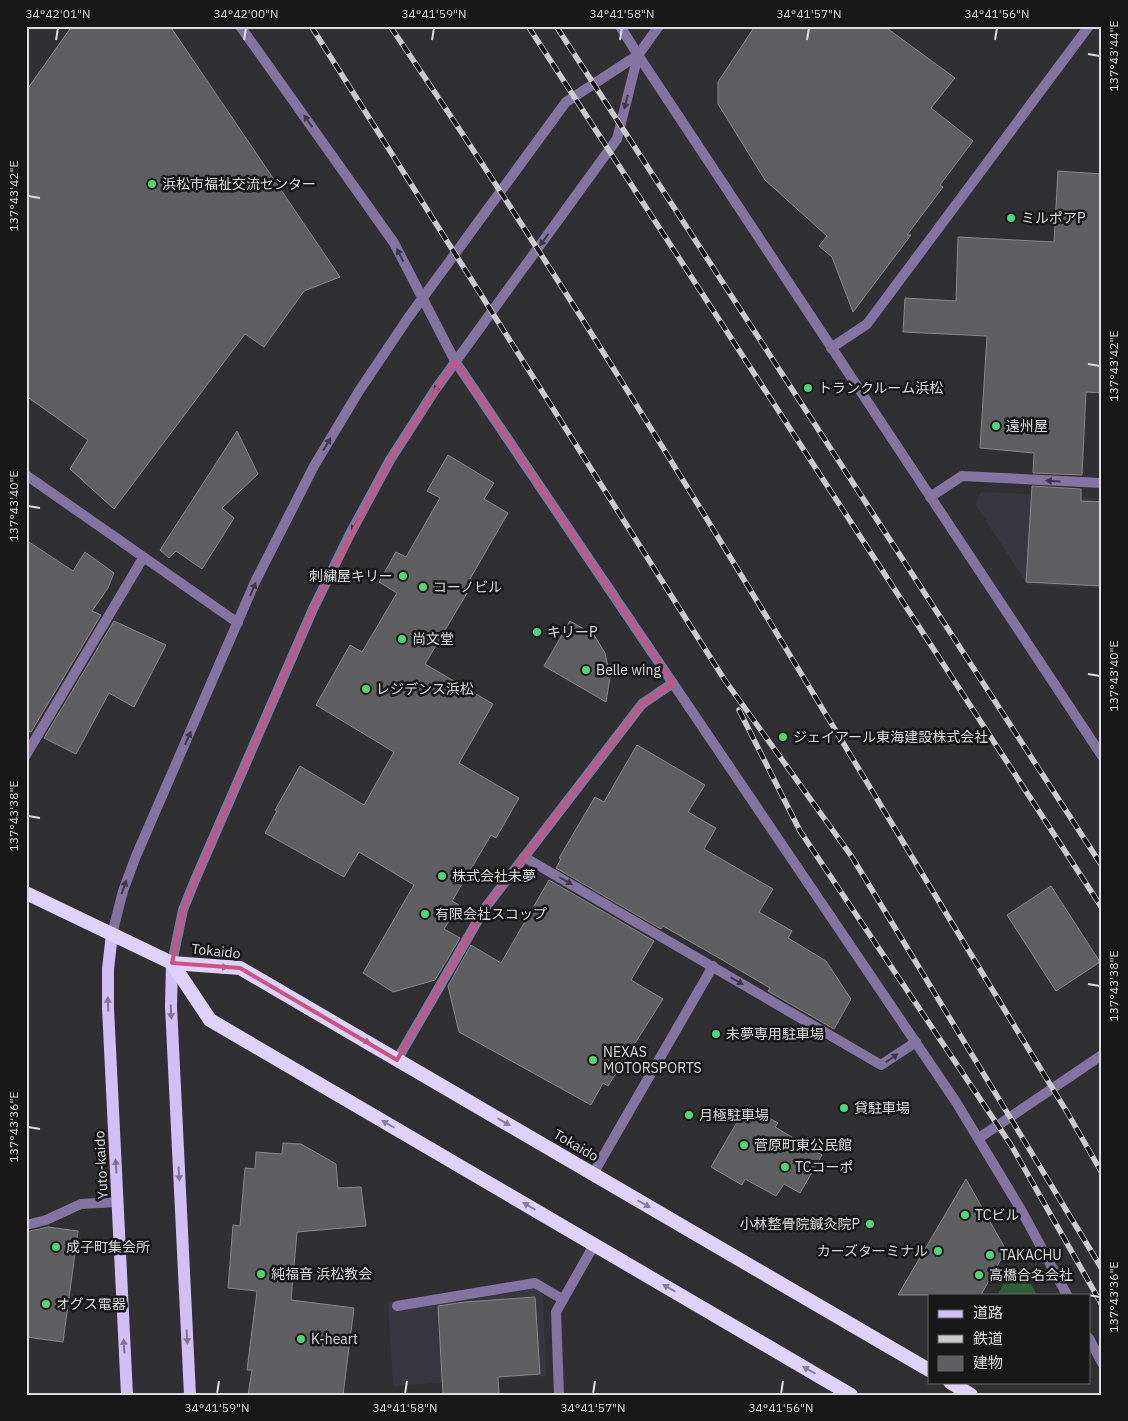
<svg xmlns="http://www.w3.org/2000/svg" width="1128" height="1421" viewBox="0 0 1128 1421" font-family="'IBM Plex Sans','Noto Sans JP',sans-serif">
<style>
.built{fill:#38363f}
.green{fill:#2f5d39}
.building{fill:#5f5e61;stroke:#89888b}
.lines{fill:none;stroke-linecap:round;stroke-linejoin:round}
.service{stroke:#8374a2;stroke-width:10}
.minor{stroke:#8374a2;stroke-width:10}
.tertiary{stroke:#8374a2;stroke-width:10}
.primary{stroke:#d1bff8;stroke-width:12}
.trunk{stroke:#ded2fa;stroke-width:14}
.rail-casing{stroke:#cbcacc;stroke-width:5.5}
.rail{stroke:#181819;stroke-width:4;stroke-dasharray:11;stroke-linecap:butt}
.oneway{fill:#3d3849}
.oneway2{fill:#857e95}
.oneway3{fill:#7e7494}
.marked{fill:none;stroke:#ca5382;stroke-width:4;stroke-linejoin:round}
.ticks{fill:none;stroke:#dddcde;stroke-width:2}
.poi-dot{fill:#4fd675;stroke:#181819;stroke-width:2}
.labels{text-anchor:middle;dominant-baseline:central;stroke-width:5;stroke-linejoin:round;paint-order:stroke}
.poi-label{font-size:14px;fill:#dddcde;stroke:#181819;text-anchor:start}
.street-label{font-size:14px;fill:#dddcde;stroke:#181819}
.neatline{fill:none;stroke:#dddcde;stroke-width:2}
.ticks-label{font-size:12px;text-anchor:middle;fill:#dddcde}
</style>
<rect width="100%" height="100%" fill="#302f32"/>
<g class="built">
<polygon points="981,492 1102,498 1102,588 1028,585 975,504"/>
<polygon points="532,1278 543,1297 546,1376 393,1386 388,1302"/>
</g>
<path class="green" d="M1013,1274C1027,1275 1031,1283 1037,1295H997L1006,1280Z"/>
<g class="building">
<polygon points="72,26 170,26 340,277 304,291 264,347 245,334 114,509 70,469 88,440 26,396 26,91"/>
<polygon points="755,26 884,26 955,78 931,108 973,141 940,185 943,187 907,235 911,235 853,312 832,257 819,246 827,236 765,180 718,104 718,82"/>
<polygon points="1058,171 1102,174 1100,243 1102,244 1102,393 1086,392 1082,475 1033,473 1034,453 980,448 987,336 903,332 905,298 956,301 958,237 1054,242"/>
<polygon points="237,431 258,474 222,508 234,518 202,569 176,551 169,558 160,550"/>
<polygon points="448,455 494,483 484,499 508,513 463,591 467,593 425,664 493,704 459,763 519,798 496,838 491,835 452,901 459,905 444,929 460,938 435,980 393,992 363,973 414,885 359,852 344,877 265,833 277,811 275,810 300,766 364,805 394,752 316,705 350,645 362,652 397,593 379,582 396,552 406,557 440,498 427,491"/>
<polygon points="1032,486 1081,489 1081,501 1102,502 1102,586 1026,582"/>
<polygon points="26,540 73,571 85,552 114,573 108,588 92,611 101,615 31,732 26,730"/>
<polygon points="114,621 166,645 134,707 109,693 76,754 44,738"/>
<polygon points="570,621 594,635 605,653 610,677 606,702 544,666"/>
<polygon points="637,745 705,785 688,812 716,828 704,849 773,889 759,912 792,931 788,938 826,961 851,999 834,1029 768,991 770,988 719,958 663,926 661,929 556,868 561,859 559,858 595,797 604,802"/>
<polygon points="549,880 654,941 631,980 663,999 608,1086 603,1083 591,1105 459,1032 448,986 471,945 501,963"/>
<polygon points="1051,886 1100,962 1056,991 1007,915"/>
<polygon points="747,1105 778,1123 775,1127 822,1155 800,1193 784,1184 776,1196 745,1179 742,1185 711,1167"/>
<polygon points="283,1143 301,1144 336,1164 338,1188 361,1187 366,1226 297,1232 291,1300 354,1308 343,1395 248,1395 252,1370 247,1370 257,1291 228,1288 233,1225 240,1226 245,1168 255,1169 256,1152 282,1154"/>
<polygon points="966,1179 1006,1250 981,1295 898,1295"/>
<polygon points="48,1227 78,1231 63,1342 26,1337 26,1232"/>
<polygon points="535,1297 540,1374 498,1377 499,1395 443,1395 438,1306 465,1302"/>
</g>
<g class="lines">
<polyline class="service" points="397,1306 535,1283 562,1299"/>
<g class="minor">
<polyline points="240,26 394,243 455,361 956,1102 1020,1208 1067,1295"/>
<polyline points="620,26 638,55"/>
<polyline points="831,348 867,324 1089,26"/>
<polyline points="26,475 238,623"/>
<polyline points="930,497 962,476 1102,483"/>
<polyline points="26,755 143,558"/>
<polyline points="524,857 881,1065 916,1042"/>
<polyline points="397,1060 485,908 642,704 673,683"/>
<polyline points="979,1138 1102,1055"/>
<polyline points="593,1174 713,966"/>
<polyline points="26,1225 46,1220 81,1204 117,1202"/>
<polyline points="1089,1338 1102,1363"/>
<polyline points="559,1395 556,1312 594,1245"/>
</g>
<g class="tertiary">
<polyline points="638,55 1102,756"/>
<polyline points="112,934 123,891 136,856 255,582 314,466 359,391 408,318 566,102 638,55 659,26"/>
<polyline points="172,963 183,910 195,880 313,609 350,534 390,460 435,390 617,139 638,55"/>
</g>
<g class="primary">
<polyline points="112,934 108,969 108,1008 127,1395"/>
<polyline points="172,963 171,1006 190,1395"/>
</g>
<g class="trunk">
<polyline points="26,893 172,963 240,968 929,1370"/>
<polyline points="172,963 210,1020 851,1395"/>
<polyline points="950,1382 971,1395"/>
</g>
<g class="rail-casing">
<g id="rail">
<polyline points="311,26 724,679 852,857 1102,1269"/>
<path d="M390,26C631,379 844,749 1067,1112L1102,1173"/>
<polyline points="528,26 1102,908"/>
<polyline points="556,26 1102,866"/>
<polyline points="739,710 800,831 1011,1145 1102,1305"/>
</g>
</g>
<use href="#rail" class="rail"/>
</g>
<defs><path id="oneway-solid" d="M-6-.8H1V-3.2L6.5 0L1 3.2V.8H-6Z" transform="scale(1.25)"/></defs>
<g class="oneway">
<use href="#oneway-solid" transform="translate(626 102) rotate(104)"/>
<use href="#oneway-solid" transform="translate(308 121) rotate(-125)"/>
<use href="#oneway-solid" transform="translate(544 240) rotate(126)"/>
<use href="#oneway-solid" transform="translate(400 255) rotate(-117)"/>
<use href="#oneway-solid" transform="translate(438 386) rotate(124)"/>
<use href="#oneway-solid" transform="translate(327 444) rotate(-60)"/>
<use href="#oneway-solid" transform="translate(1053 481) rotate(-177)"/>
<use href="#oneway-solid" transform="translate(355 525) rotate(118)"/>
<use href="#oneway-solid" transform="translate(253 589) rotate(-67)"/>
<use href="#oneway-solid" transform="translate(188 738) rotate(-66)"/>
<use href="#oneway-solid" transform="translate(566 881) rotate(30)"/>
<use href="#oneway-solid" transform="translate(124 887) rotate(-71)"/>
<use href="#oneway-solid" transform="translate(737 981) rotate(30)"/>
<use href="#oneway-solid" transform="translate(892 1058) rotate(-35)"/>
</g>
<g class="oneway2">
<use href="#oneway-solid" transform="translate(221 967) rotate(4)"/>
<use href="#oneway-solid" transform="translate(364 1040) rotate(30)"/>
<use href="#oneway-solid" transform="translate(504 1122) rotate(30)"/>
<use href="#oneway-solid" transform="translate(388 1124) rotate(-150)"/>
<use href="#oneway-solid" transform="translate(644 1204) rotate(30)"/>
<use href="#oneway-solid" transform="translate(529 1206) rotate(-150)"/>
<use href="#oneway-solid" transform="translate(669 1288) rotate(-150)"/>
<use href="#oneway-solid" transform="translate(809 1370) rotate(-150)"/>
</g>
<g class="oneway3">
<use href="#oneway-solid" transform="translate(108 1004) rotate(-91)"/>
<use href="#oneway-solid" transform="translate(171 1012) rotate(88)"/>
<use href="#oneway-solid" transform="translate(116 1166) rotate(-93)"/>
<use href="#oneway-solid" transform="translate(179 1174) rotate(87)"/>
<use href="#oneway-solid" transform="translate(187 1337) rotate(87)"/>
<use href="#oneway-solid" transform="translate(124 1346) rotate(-93)"/>
</g>
<path class="marked" d="M455,361L673,683L642,704L485,908L397,1060L240,968L172,963L183,910L195,880L313,609L390,460Z"/>
<path class="ticks" d="M56,40L58,28M244,40L246,28M432,40L434,28M620,40L622,28M807,40L809,28M995,40L997,28M1088,54L1100,56M28,196L40,198M1088,364L1100,366M28,506L40,508M1088,674L1100,676M28,816L40,818M1088,984L1100,986M28,1127L40,1129M1088,1295L1100,1297M217,1394L219,1381M405,1394L407,1381M593,1394L595,1381M781,1394L783,1381"/>
<g class="poi-dot">
<circle cx="152" cy="184" r="5"/>
<circle cx="1011" cy="218" r="5"/>
<circle cx="808" cy="388" r="5"/>
<circle cx="996" cy="426" r="5"/>
<circle cx="403" cy="576" r="5"/>
<circle cx="423" cy="587" r="5"/>
<circle cx="537" cy="632" r="5"/>
<circle cx="402" cy="639" r="5"/>
<circle cx="586" cy="670" r="5"/>
<circle cx="366" cy="689" r="5"/>
<circle cx="783" cy="737" r="5"/>
<circle cx="442" cy="876" r="5"/>
<circle cx="425" cy="914" r="5"/>
<circle cx="716" cy="1034" r="5"/>
<circle cx="593" cy="1060" r="5"/>
<circle cx="844" cy="1108" r="5"/>
<circle cx="689" cy="1115" r="5"/>
<circle cx="744" cy="1145" r="5"/>
<circle cx="785" cy="1167" r="5"/>
<circle cx="965" cy="1215" r="5"/>
<circle cx="870" cy="1224" r="5"/>
<circle cx="56" cy="1247" r="5"/>
<circle cx="938" cy="1251" r="5"/>
<circle cx="990" cy="1255" r="5"/>
<circle cx="261" cy="1274" r="5"/>
<circle cx="979" cy="1275" r="5"/>
<circle cx="46" cy="1304" r="5"/>
<circle cx="301" cy="1339" r="5"/>
</g>
<g class="labels">
<g class="poi-label">
<text x="162" y="184">浜松市福祉交流センター</text>
<text x="1021" y="218">ミルポアP</text>
<text x="818" y="388">トランクルーム浜松</text>
<text x="1006" y="426">遠州屋</text>
<text x="393" y="576" text-anchor="end">刺繍屋キリー</text>
<text x="433" y="587">コーノビル</text>
<text x="547" y="632">キリーP</text>
<text x="412" y="639">尚文堂</text>
<text x="596" y="670">Belle wing</text>
<text x="376" y="689">レジデンス浜松</text>
<text x="793" y="737">ジェイアール東海建設株式会社</text>
<text x="452" y="876">株式会社未夢</text>
<text x="435" y="914">有限会社スコップ</text>
<text x="726" y="1034">未夢専用駐車場</text>
<text x="603" y="1052">NEXAS<tspan x="603" dy="16">MOTORSPORTS</tspan></text>
<text x="854" y="1108">貸駐車場</text>
<text x="699" y="1115">月極駐車場</text>
<text x="754" y="1145">菅原町東公民館</text>
<text x="795" y="1167">TCコーポ</text>
<text x="975" y="1215">TCビル</text>
<text x="860" y="1224" text-anchor="end">小林整骨院鍼灸院P</text>
<text x="66" y="1247">成子町集会所</text>
<text x="928" y="1251" text-anchor="end">カーズターミナル</text>
<text x="1000" y="1255">TAKACHU</text>
<text x="271" y="1274">純福音 浜松教会</text>
<text x="989" y="1275">高橋合名会社</text>
<text x="56" y="1304">オグス電器</text>
<text x="311" y="1339">K-heart</text>
</g>
<g class="street-label">
<text transform="translate(216 951) rotate(6)">Tokaido</text>
<text transform="translate(576 1145) rotate(30)">Tokaido</text>
<text transform="translate(101 1165) rotate(-93)">Yuto-kaido</text>
</g>
</g>
<rect width="1128" height="1421" fill="none" stroke="#181819" stroke-width="55"/>
<rect x="928" y="1294" width="162" height="90" fill="#181819" stroke="#676668"/>
<rect x="938" y="1310" width="25" height="8" fill="#d1bff8" stroke="#676668"/>
<text x="973" y="1318" font-size="15" fill="#dddcde">道路</text>
<rect x="938" y="1335" width="25" height="8" fill="#cbcacc" stroke="#676668"/>
<text x="973" y="1344" font-size="15" fill="#dddcde">鉄道</text>
<rect x="938" y="1356" width="25" height="15" fill="#5f5e61" stroke="#676668"/>
<text x="973" y="1368" font-size="15" fill="#dddcde">建物</text>
<rect x="28" y="28" width="1072" height="1366" class="neatline"/>
<g class="ticks-label">
<text x="58" y="18">34°42'01"N</text>
<text x="246" y="18">34°42'00"N</text>
<text x="434" y="18">34°41'59"N</text>
<text x="622" y="18">34°41'58"N</text>
<text x="809" y="18">34°41'57"N</text>
<text x="997" y="18">34°41'56"N</text>
<text transform="translate(1114 56) rotate(-90)" y="4">137°43'44"E</text>
<text transform="translate(14 196) rotate(-90)" y="4">137°43'42"E</text>
<text transform="translate(1114 366) rotate(-90)" y="4">137°43'42"E</text>
<text transform="translate(14 506) rotate(-90)" y="4">137°43'40"E</text>
<text transform="translate(1114 676) rotate(-90)" y="4">137°43'40"E</text>
<text transform="translate(14 816) rotate(-90)" y="4">137°43'38"E</text>
<text transform="translate(1114 986) rotate(-90)" y="4">137°43'38"E</text>
<text transform="translate(14 1127) rotate(-90)" y="4">137°43'36"E</text>
<text transform="translate(1114 1297) rotate(-90)" y="4">137°43'36"E</text>
<text x="217" y="1412">34°41'59"N</text>
<text x="405" y="1412">34°41'58"N</text>
<text x="593" y="1412">34°41'57"N</text>
<text x="781" y="1412">34°41'56"N</text>
</g>
</svg>
